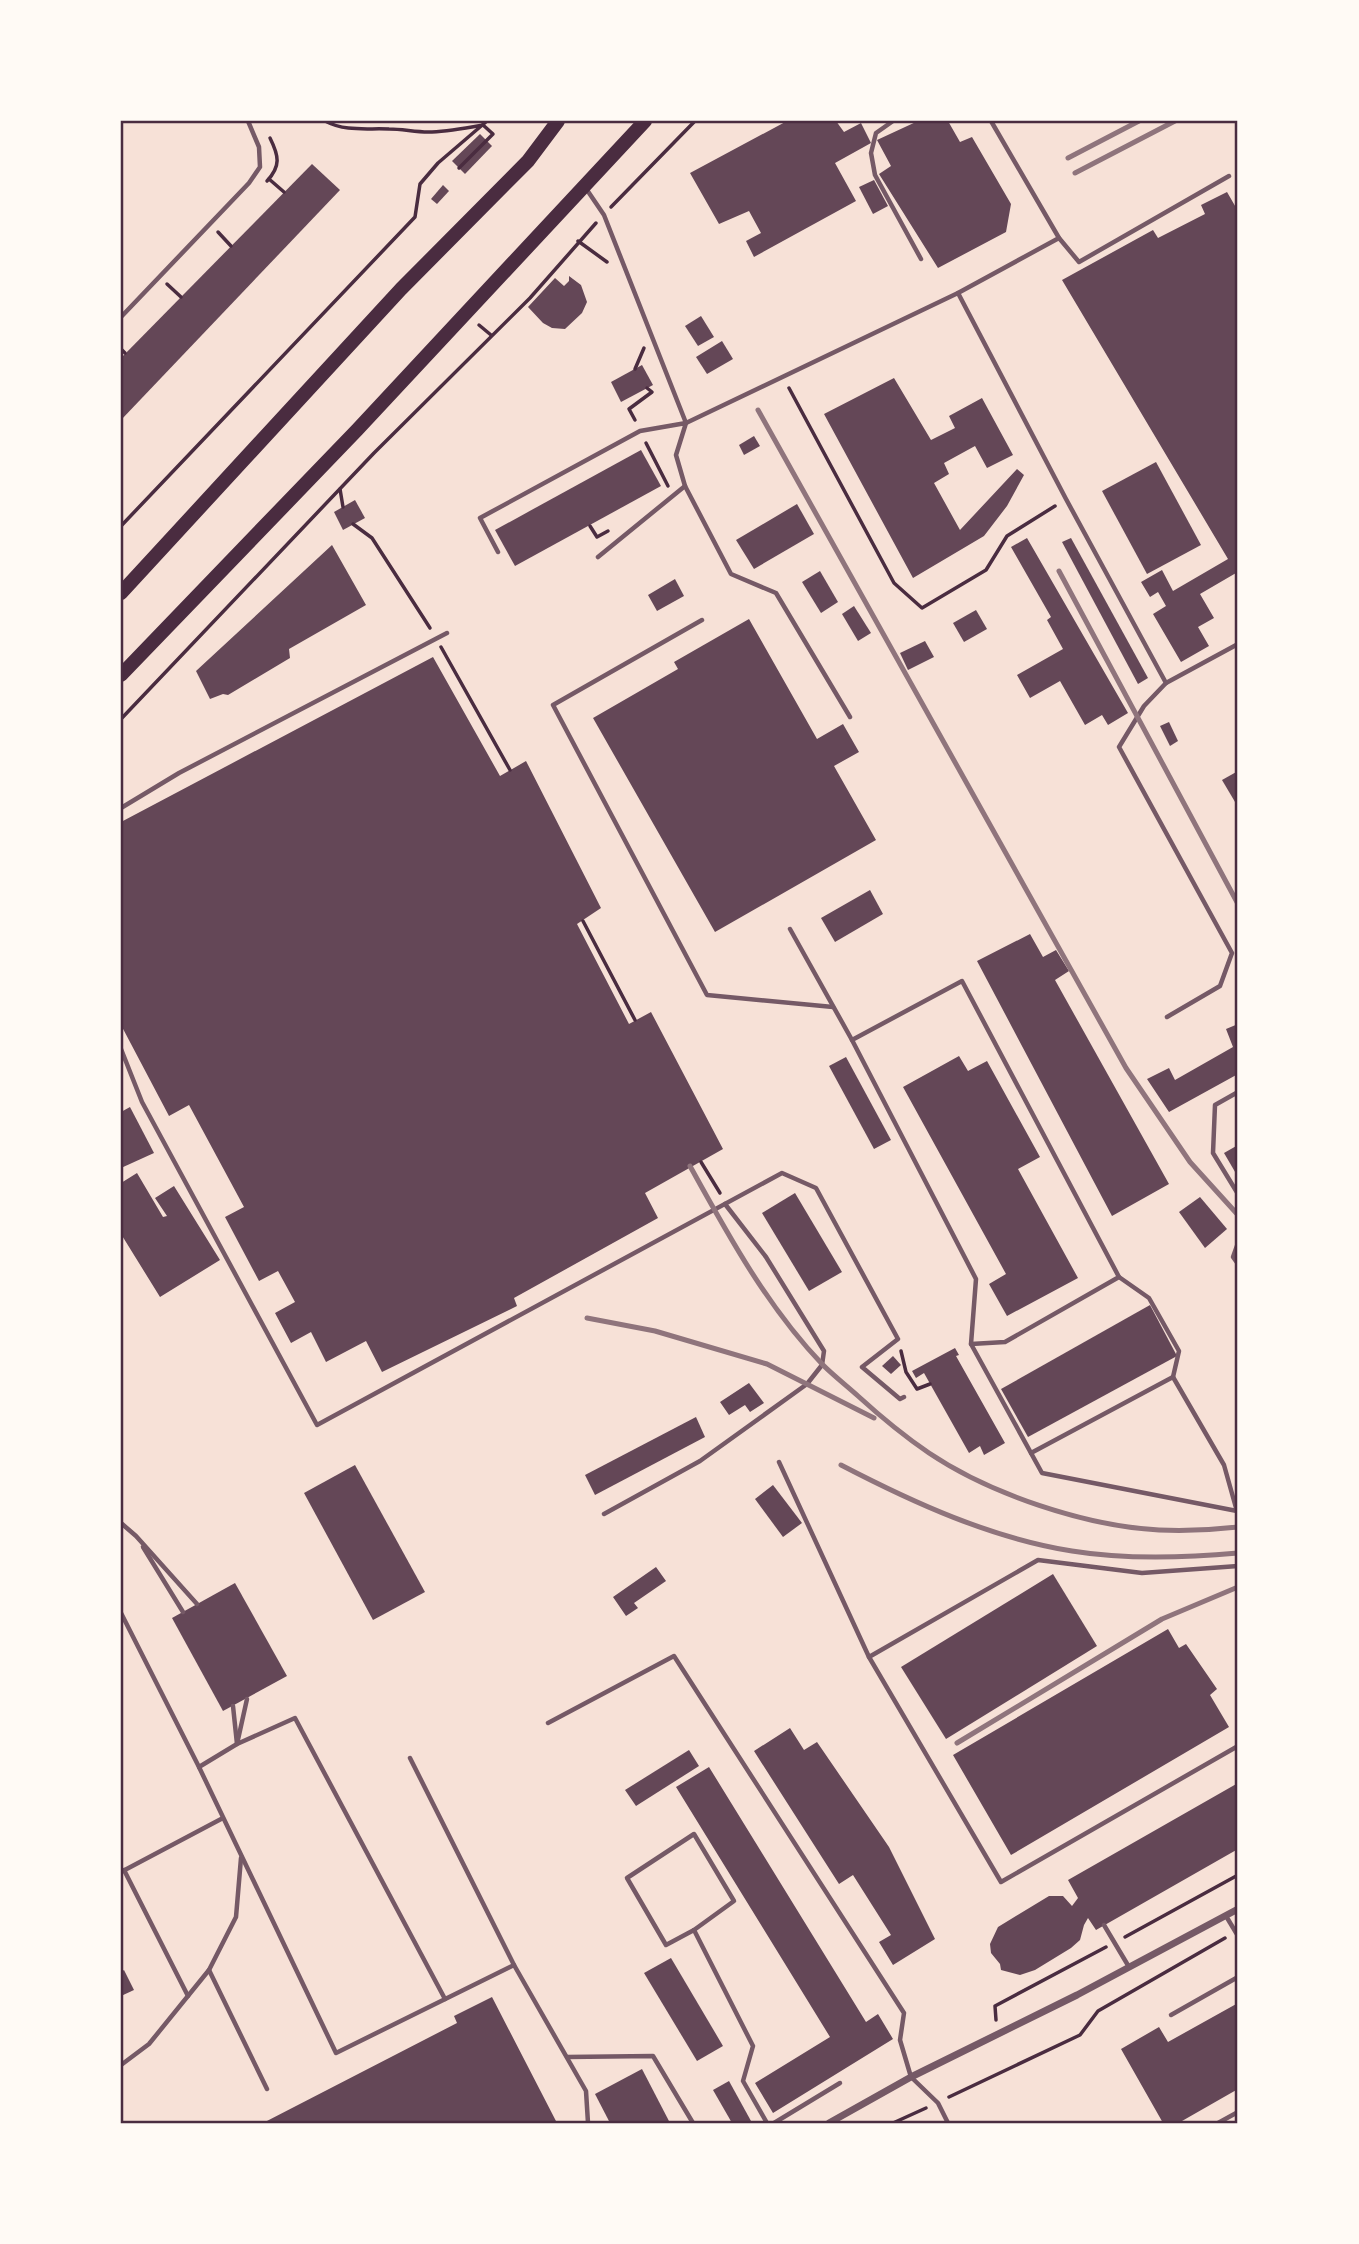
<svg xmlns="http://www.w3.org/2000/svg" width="1359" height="2244" viewBox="0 0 1359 2244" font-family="Georgia,serif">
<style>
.building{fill:#644757}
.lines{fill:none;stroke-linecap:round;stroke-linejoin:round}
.path{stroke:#4a2c40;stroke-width:3.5}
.service{stroke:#755966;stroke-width:4.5}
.minor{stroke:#755966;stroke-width:7}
.primary{stroke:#4a2c40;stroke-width:14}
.rail{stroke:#8f747c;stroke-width:5}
.neatline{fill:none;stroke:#4a2c40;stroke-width:2.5}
</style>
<rect width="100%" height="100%" fill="#f7e1d7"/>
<g class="building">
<polygon points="787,121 836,121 844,132 861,123 871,143 835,163 856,201 754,257 746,241 761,233 749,211 719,224 690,173"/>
<polygon points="918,121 948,121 960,142 972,137 1011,204 1006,232 938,268 879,174 891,166 877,140"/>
<polygon points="480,134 492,146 465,174 452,161"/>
<polygon points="312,164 340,190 121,420 121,358"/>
<polygon points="874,180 888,206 873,214 859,187"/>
<polygon points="443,185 449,191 437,204 431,199"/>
<polygon points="1227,192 1238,211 1238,577 1236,573 1200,594 1214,618 1198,627 1209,646 1181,662 1153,614 1166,606 1158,592 1150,597 1141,582 1162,570 1173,591 1228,559 1062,280 1153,230 1158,238 1205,214 1201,205"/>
<polygon points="569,276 581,285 587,302 582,313 565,329 552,328 543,323 528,307 555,278 564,286 569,281"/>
<polygon points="701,316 714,337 698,346 685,326"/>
<polygon points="722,341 733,359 707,374 696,357"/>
<polygon points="642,365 653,385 621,402 611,382"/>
<polygon points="894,378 931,440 955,428 949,416 982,398 1013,455 987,468 975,446 944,463 949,474 934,483 960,530 1017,469 1024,475 1007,506 984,536 913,578 824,414"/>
<polygon points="754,436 760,446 744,455 739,445"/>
<polygon points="641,450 661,486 515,566 495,530"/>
<polygon points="1156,462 1201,545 1147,574 1102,491"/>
<polygon points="355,500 365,518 343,530 334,512"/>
<polygon points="797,504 814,534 754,569 736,540"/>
<polygon points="1027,538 1128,713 1108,725 1102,715 1085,725 1060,681 1030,698 1017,675 1063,649 1047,620 1051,617 1011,547"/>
<polygon points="1071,538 1148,678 1138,684 1062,542"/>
<polygon points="332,545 366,605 289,649 290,658 228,695 223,694 210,699 196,671"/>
<polygon points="820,571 838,602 821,613 802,582"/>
<polygon points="675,579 684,596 657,611 648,595"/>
<polygon points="854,606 871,633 858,641 842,614"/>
<polygon points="976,610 987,629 964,642 953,623"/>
<polygon points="749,619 817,739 843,724 859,752 834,766 876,840 715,932 593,718 678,669 674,662"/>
<polygon points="925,641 934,657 908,670 900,653"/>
<polygon points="433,657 500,776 526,761 601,908 577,924 629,1024 651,1012 723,1149 645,1193 658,1218 514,1298 517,1306 382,1372 366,1341 326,1362 311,1332 291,1343 275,1313 295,1302 278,1271 259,1281 225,1217 244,1207 189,1105 169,1116 121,1025 121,822"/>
<polygon points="1169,722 1178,741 1170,746 1160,726"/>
<polygon points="1238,771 1238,807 1222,780"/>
<polygon points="870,890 883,914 835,942 821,918"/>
<polygon points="1030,934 1043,957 1056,950 1069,971 1055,980 1169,1184 1112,1216 977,961"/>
<polygon points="1238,1024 1238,1074 1169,1112 1147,1079 1169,1068 1175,1080 1233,1047 1226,1029"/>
<polygon points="959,1056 968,1071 987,1061 1040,1157 1018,1169 1078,1278 1007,1316 989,1284 1006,1274 903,1087"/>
<polygon points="846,1057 891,1140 874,1149 829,1066"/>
<polygon points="130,1107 154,1153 121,1168 121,1112"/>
<polygon points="1238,1145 1238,1177 1224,1153"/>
<polygon points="137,1173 163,1217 167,1216 155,1198 174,1186 220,1260 160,1297 121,1234 121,1183"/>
<polygon points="795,1193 842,1272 809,1291 762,1213"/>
<polygon points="1200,1197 1227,1229 1205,1248 1179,1212"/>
<polygon points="1150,1305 1177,1356 1028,1437 1001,1389"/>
<polygon points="955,1348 959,1355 956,1356 1005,1443 984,1455 980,1446 969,1453 924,1373 916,1378 912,1371"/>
<polygon points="893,1356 901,1365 891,1374 882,1366"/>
<polygon points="749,1383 764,1403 750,1412 745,1405 729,1415 720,1402"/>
<polygon points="696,1417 705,1437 595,1495 585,1475"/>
<polygon points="355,1465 425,1592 373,1620 304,1493"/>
<polygon points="773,1485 802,1523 783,1537 755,1499"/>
<polygon points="656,1567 666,1581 634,1603 638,1608 626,1616 613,1597"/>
<polygon points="1053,1574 1097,1646 946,1739 901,1667"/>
<polygon points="235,1583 287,1676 223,1711 172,1618"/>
<polygon points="1168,1629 1179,1648 1186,1644 1217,1689 1210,1695 1229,1727 1011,1855 953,1755"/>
<polygon points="790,1728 804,1750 817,1742 889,1847 935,1939 893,1965 879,1942 891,1935 853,1875 839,1884 754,1751"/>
<polygon points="689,1750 699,1766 636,1806 625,1790"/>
<polygon points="709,1767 866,2022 878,2014 893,2039 773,2113 755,2083 830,2037 676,1787"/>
<polygon points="1238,1783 1238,1849 1096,1930 1088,1918 1084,1925 1080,1940 1071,1948 1035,1970 1020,1975 1001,1970 1000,1964 991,1953 990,1944 998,1927 1049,1896 1063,1896 1072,1906 1078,1898 1068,1880"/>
<polygon points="671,1958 723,2046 697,2061 644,1973"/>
<polygon points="124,1970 134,1990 121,1996 121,1972"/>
<polygon points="492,1997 557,2123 263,2123 457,2023 454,2016"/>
<polygon points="1238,2003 1238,2089 1182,2121 1183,2123 1163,2123 1121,2049 1159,2027 1168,2042"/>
<polygon points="642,2069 670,2123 610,2123 595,2094"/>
<polygon points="729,2081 751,2121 746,2123 732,2123 713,2090"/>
</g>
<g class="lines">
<g class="path">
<path d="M325,121C346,132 366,128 389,129C402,129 415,132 428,132C446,132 465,128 483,125L493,134L459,168"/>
<polyline points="269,179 284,192"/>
<path d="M267,181C281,166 279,156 270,138"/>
<polyline points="611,207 695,121"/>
<polyline points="218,232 231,246"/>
<polyline points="578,241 607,262"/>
<polyline points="167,284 181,297"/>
<polyline points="479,325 491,335"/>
<polyline points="121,349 125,353"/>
<polyline points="635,369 644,348"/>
<polyline points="789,388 894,583 922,608 986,570 1007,536 1055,506"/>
<polyline points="635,420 629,409 652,392 647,388"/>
<polyline points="646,443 668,486"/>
<polyline points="340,489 343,507"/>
<polyline points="353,524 372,538 430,628"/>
<polyline points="121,526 415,217 420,184 438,163 487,121"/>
<polyline points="590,526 597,537 608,531"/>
<polyline points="441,647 510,770"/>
<polyline points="121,719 374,453 530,298 596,223"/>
<polyline points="583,921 635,1020"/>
<polyline points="701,1162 720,1193"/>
<polyline points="901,1351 906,1372 917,1389 930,1384"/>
<polyline points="1125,1937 1238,1875"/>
<polyline points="996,2020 995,2006 1106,1947"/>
<polyline points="949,2097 1080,2035 1098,2011 1225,1938"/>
<polyline points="893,2123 926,2108"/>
</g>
<g class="service">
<polyline points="893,121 876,133 871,153 875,175 921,259"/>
<polyline points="991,121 1059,238 1079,262 1229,176"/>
<polyline points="585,187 604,215 686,423 958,293 1059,238"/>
<polyline points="958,293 1066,499 1166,683 1238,644"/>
<polyline points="121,317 249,183 260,167 259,147 248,121"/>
<polyline points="498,552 480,518 640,431 686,423 676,455 685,486 731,574 776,593 850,717"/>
<polyline points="598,557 685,486"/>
<polyline points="702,620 553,705 707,995 833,1007"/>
<polyline points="1166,683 1144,706 1119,747 1232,953 1220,986 1167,1017"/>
<polyline points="121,808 179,773 447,633"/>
<polyline points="790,929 852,1040 976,1279 971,1344 1042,1473 1237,1511"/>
<polyline points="852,1040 962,981 1119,1277 1005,1342 971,1344"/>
<polyline points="121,1049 142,1102 317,1425 782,1173 816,1188 898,1339 862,1367 900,1399 904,1397"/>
<polyline points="1238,1092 1215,1105 1213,1153 1238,1194"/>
<polyline points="1238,1243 1233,1257 1238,1264"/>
<polyline points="1119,1277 1149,1298 1179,1351 1173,1377"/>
<polyline points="1031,1453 1173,1377 1224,1465 1238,1515"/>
<polyline points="779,1462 869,1657 1001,1882 1238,1746"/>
<polyline points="604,1514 700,1461 807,1384 822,1365 824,1351 766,1257 725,1204"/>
<polyline points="121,1523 136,1536 197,1604"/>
<polyline points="143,1547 183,1612"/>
<polyline points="121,1613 199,1767 336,2053 514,1965 586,2091 588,2123"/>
<polyline points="869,1657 1038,1560 1142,1573 1238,1566"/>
<polyline points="233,1706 237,1744 295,1718 445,1999"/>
<polyline points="548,1723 674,1656 904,2013 900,2040 911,2077 938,2103 948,2123"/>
<polyline points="410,1758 514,1965"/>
<polyline points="199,1767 237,1744 247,1699"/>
<polygon points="694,1834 734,1901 694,1930 666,1945 627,1878"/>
<polyline points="124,1870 188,1996"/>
<polyline points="121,1872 223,1818"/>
<polyline points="1226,1916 1238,1936"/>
<polyline points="1104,1925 1129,1967"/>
<polyline points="694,1930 753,2046 743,2081 767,2123"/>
<polyline points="209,1970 267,2089"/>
<polyline points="1171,2015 1238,1977"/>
<polyline points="567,2057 653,2056 693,2123"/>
<polyline points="121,2065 149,2044 209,1970 236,1917 241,1858"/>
<polyline points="774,2123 840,2083"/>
<polyline points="1218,2123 1238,2112"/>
</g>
<polyline class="minor" points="829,2123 911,2077 1077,1995 1238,1909"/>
<g class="primary">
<polyline points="121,593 401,289 528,161 558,121"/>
<polyline points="121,675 357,430 645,121"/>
</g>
<g class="rail">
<polyline points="1068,158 1139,121"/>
<polyline points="1075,173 1175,121"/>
<polyline points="758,410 1126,1068 1190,1162 1238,1215"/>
<polyline points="1059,571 1238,904"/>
<path d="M690,1166C728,1235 768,1308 823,1365C834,1376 847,1386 858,1396C881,1417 904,1436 929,1453C990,1494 1085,1526 1159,1530C1185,1531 1212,1530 1238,1527"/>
<polyline points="587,1318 655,1331 767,1364 874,1418"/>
<path d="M841,1465C914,1503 991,1538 1072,1551C1127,1560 1183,1558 1238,1553"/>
<polyline points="957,1743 1162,1619 1238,1587"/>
</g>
</g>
<rect width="1359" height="2244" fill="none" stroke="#fffaf5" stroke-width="245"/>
<rect x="122" y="122" width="1114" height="2000" class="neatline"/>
</svg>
